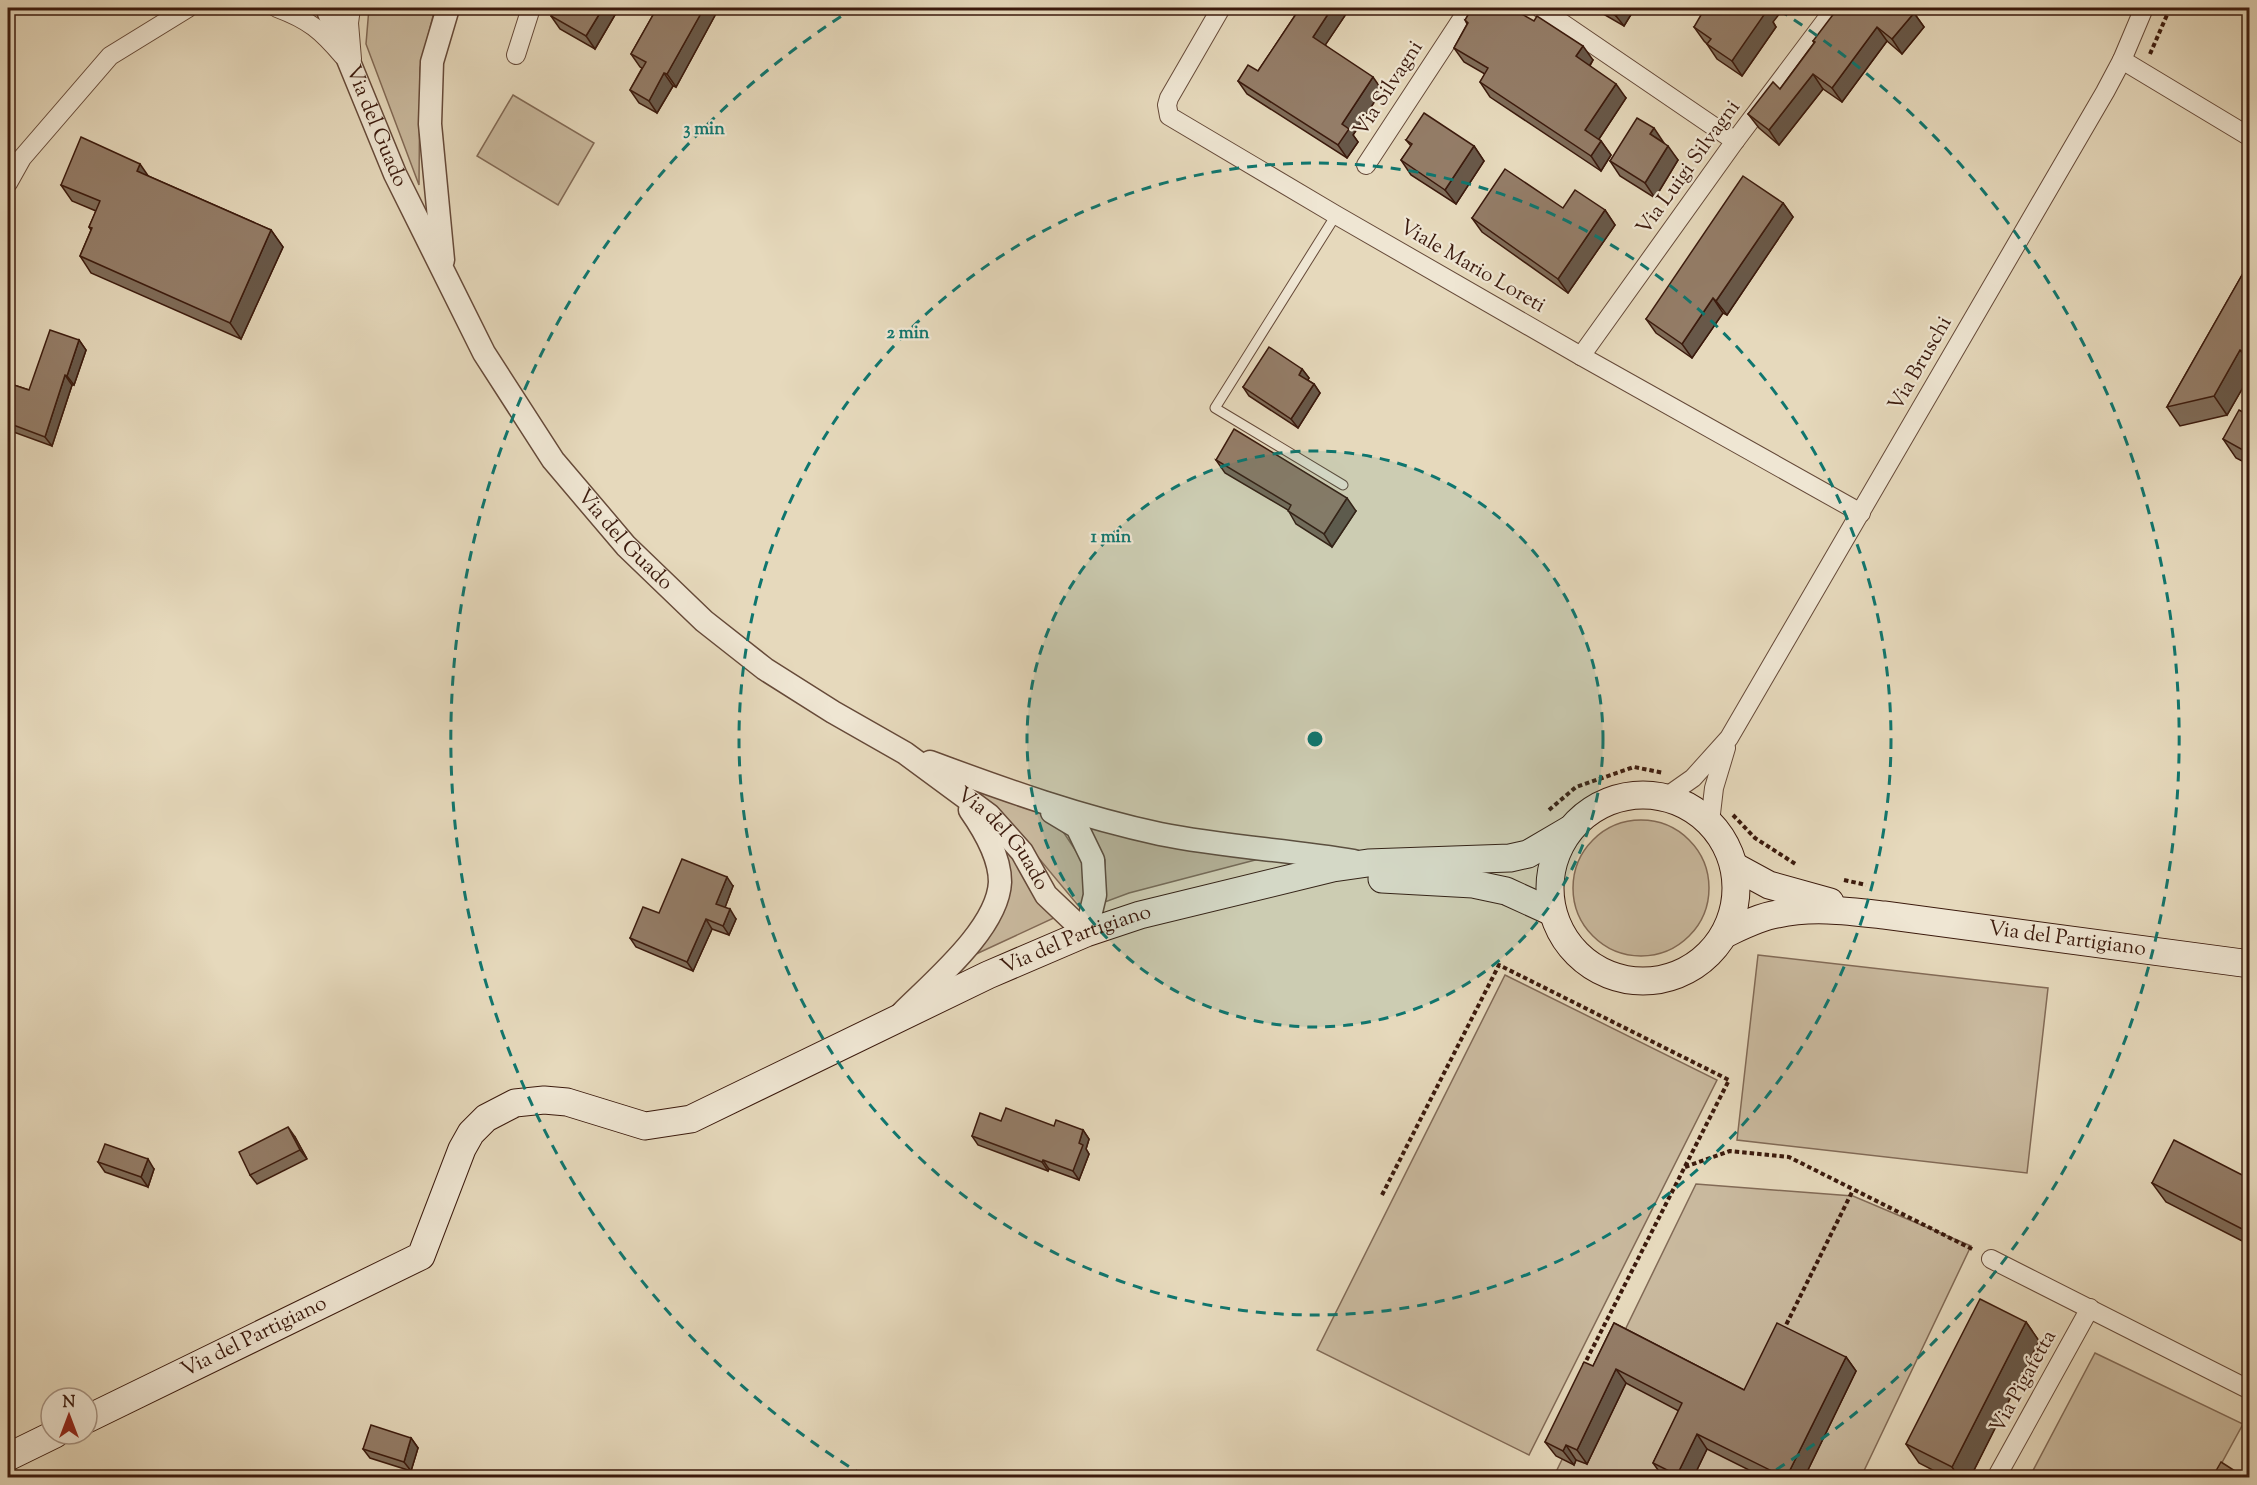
<svg xmlns="http://www.w3.org/2000/svg" width="2257" height="1485" viewBox="0 0 2257 1485" font-family="'Sorts Mill Goudy',serif">
<style>
.green{fill:#c9b99e;stroke:#826a56;stroke-width:1.5}
.lines{fill:none;stroke-linecap:round;stroke-linejoin:round}
.service-casing{stroke:#664a39;stroke-width:11}
.minor-casing{stroke:#664a39;stroke-width:20}
.tertiary-casing{stroke:#664a39;stroke-width:25}
.secondary-casing{stroke:#3b1a0d;stroke-width:29}
.path{stroke:#3b1a0d;stroke-width:4;stroke-dasharray:4.5 3;stroke-linecap:butt}
.service{stroke:#efe6d3;stroke-width:9}
.minor{stroke:#efe6d3;stroke-width:18}
.tertiary{stroke:#efe6d3;stroke-width:22}
.secondary{stroke:#efe6d3;stroke-width:27}
.wall{fill:#7f6c59;stroke:#3b1a0d;stroke-width:1.5}
.shaded-wall{fill:#685849;stroke:#3b1a0d;stroke-width:1.5}
.building{fill:#947d68;stroke:#3b1a0d;stroke-width:1.5}
.ring{fill:none;stroke:#0f766e;stroke-width:3;stroke-dasharray:10 8}
.labels{text-anchor:middle;dominant-baseline:central;stroke-width:4.5;stroke-linejoin:round;paint-order:stroke}
.street-label{font-size:21px;fill:#3b1a0d;stroke:#efe6d3}
.centre{fill:#0f766e;stroke:#efe6d3;stroke-width:3}
.ring-label{font-size:18px;text-anchor:middle;font-weight:bold;fill:#0f766e;stroke:#efe6d3;stroke-width:4.5;stroke-linejoin:round;paint-order:stroke}
</style>
<rect width="100%" height="100%" fill="#e6d9bc"/>
<filter id="stains"><feTurbulence type="fractalNoise" baseFrequency=".00333" numOctaves="4"/><feColorMatrix values="0 0 0 0 .2 0 0 0 0 .09 0 0 0 0 .02 0 0 0 .5 -.17"/></filter>
<radialGradient id="worn" r=".72"><stop offset=".6" stop-color="#630" stop-opacity="0"/><stop offset="1" stop-color="#630" stop-opacity=".3"/></radialGradient>
<g class="green">
<polygon points="369,8 435,8 420,68 419,185 366,44"/>
<polygon points="513,95 594,143 558,205 477,156"/>
<polygon points="976,789 1016,800 1056,821 1086,866 1086,889 1081,909 1017,832"/>
<circle cx="1641" cy="888" r="68"/>
<polygon points="1083,822 1259,859 1129,893 1105,902 1105,860"/>
<polygon points="1005,846 1056,917 974,955 1004,904"/>
<polygon points="1758,955 2048,988 2027,1173 1737,1140"/>
<polygon points="1505,975 1717,1080 1529,1455 1317,1350"/>
<polygon points="1696,1184 1853,1196 1971,1246 1861,1477 1554,1476"/>
<polygon points="2095,1353 2243,1424 2214,1477 2029,1478"/>
</g>
<g class="lines">
<g class="service-casing">
<polyline id="service" points="1336,215 1215,408 1343,485"/>
</g>
<g class="minor-casing">
<g id="minor">
<path d="M277,8C309,20 321,30 343,56"/>
<polyline points="351,8 349,23 352,59"/>
<polyline points="1221,8 1169,98 1167,105 1169,116 1336,215 1581,356 1861,513"/>
<polyline points="1540,8 1735,141"/>
<polyline points="516,55 531,8"/>
<polyline points="2122,60 2250,137"/>
<polyline points="1366,165 1469,8"/>
<polyline points="8,183 22,158 110,56 188,8"/>
<polyline points="1581,356 1735,141 1835,8"/>
<polyline points="1666,797 1693,778 1729,738 2105,92 2122,60 2144,8"/>
<polyline points="1710,822 1714,788 1726,748"/>
<polyline points="1991,1259 2250,1390"/>
<polyline points="1996,1478 2090,1308"/>
</g>
</g>
<g class="tertiary-casing">
<g id="tertiary">
<path id="s1" d="M327,8L395,174L484,353L553,460L626,546L704,621L765,669L833,712L905,753L989,815L1022,852L1046,895L1086,933"/>
<polyline points="443,260 430,124 432,62 448,8"/>
<path d="M930,762C1005,790 1081,817 1160,834C1224,847 1290,850 1354,861"/>
<polyline points="1052,812 1077,827 1093,860 1095,895 1086,933"/>
<path d="M902,1013C934,981 998,928 1000,882C1000,856 984,830 970,810"/>
</g>
</g>
<g class="secondary-casing">
<g id="secondary">
<circle cx="1643" cy="888" r="93"/>
<polyline points="1734,866 1769,885 1830,902"/>
<polyline points="1382,879 1473,884 1506,891 1552,912"/>
<path id="s2" d="M1725,934C1742,926 1759,917 1777,914C1812,906 1849,911 1884,915L2250,964"/>
<path id="s3" d="M87,1419L421,1256L462,1149L471,1133L486,1118L515,1103L544,1100L567,1102L645,1126L691,1119L988,975L1086,933L1140,915L1333,868L1368,863L1510,858L1528,854L1569,830"/>
<polyline points="8,1457 55,1434"/>
</g>
</g>
<g class="path">
<polyline points="2150,54 2170,8"/>
<polyline points="1549,810 1576,787 1634,767 1664,773"/>
<polyline points="1733,815 1755,838 1797,865"/>
<polyline points="1844,880 1866,885"/>
<polyline points="1685,1167 1730,1151 1789,1157 1974,1250"/>
<polyline points="1382,1195 1499,965 1729,1080 1584,1365"/>
<polyline points="1783,1331 1853,1190"/>
</g>
<use href="#service" class="service"/>
<use href="#minor" class="minor"/>
<use href="#tertiary" class="tertiary"/>
<use href="#secondary" class="secondary"/>
</g>
<g class="wall">
<polygon points="619,8 595,49 560,29 551,16"/>
<polygon points="657,8 719,8 676,87 673,86 657,113 639,103 630,90 642,68 640,67 631,54"/>
<polygon points="1300,8 1350,8 1325,45 1382,90 1353,135 1358,142 1347,158 1247,94 1238,81 1258,71"/>
<polygon points="1596,8 1635,8 1624,26 1598,11"/>
<polygon points="1914,13 1924,27 1902,54 1887,41 1842,102 1823,89 1779,145 1759,128 1748,114 1780,89 1814,43 1813,41"/>
<polygon points="1465,20 1593,60 1590,66 1626,98 1599,139 1601,141 1611,155 1601,171 1490,97 1480,82 1485,74 1464,62 1454,48 1467,24"/>
<polygon points="1773,22 1776,27 1742,76 1717,59 1707,44 1704,41 1694,27"/>
<polygon points="1406,140 1474,146 1484,161 1456,204 1411,175 1401,160 1411,146"/>
<polygon points="1664,143 1678,160 1655,198 1620,176 1610,161"/>
<polygon points="148,176 271,230 283,247 241,339 91,273 80,256 91,230 89,227 96,211 72,201 61,185"/>
<polygon points="1783,203 1793,217 1727,315 1723,313 1692,358 1656,333 1646,319"/>
<polygon points="1563,208 1605,210 1615,225 1568,293 1482,232 1472,218"/>
<polygon points="2250,261 2250,375 2227,415 2180,426 2167,407"/>
<polygon points="79,340 86,350 74,385 72,385 52,446 8,430 8,383 29,390"/>
<polygon points="1302,369 1309,378 1308,380 1314,384 1320,393 1298,428 1249,396 1243,387"/>
<polygon points="2250,416 2250,465 2236,458 2223,439"/>
<polygon points="1216,460 1356,511 1332,547 1296,524 1288,510 1225,473"/>
<polygon points="733,886 725,907 736,919 729,935 712,929 693,971 636,947 630,938 659,913"/>
<polygon points="1001,1121 1054,1126 1083,1130 1089,1139 1086,1149 1089,1154 1079,1180 1049,1169 1048,1171 978,1145 972,1136"/>
<polygon points="295,1137 307,1159 257,1184 250,1175"/>
<polygon points="98,1162 154,1169 148,1187 105,1172"/>
<polygon points="2250,1179 2250,1245 2166,1202 2152,1183"/>
<polygon points="2026,1322 2039,1341 1970,1478 1948,1478 1919,1463 1906,1444"/>
<polygon points="1614,1323 1744,1390 1846,1357 1856,1371 1804,1478 1765,1478 1707,1449 1693,1478 1663,1477 1653,1463 1679,1411 1626,1383 1587,1464 1576,1460 1574,1465 1556,1456 1545,1442 1593,1366"/>
<polygon points="411,1438 418,1448 411,1471 370,1458 363,1449"/>
</g>
<g class="shaded-wall">
<polygon points="603,8 619,8 595,49 586,36"/>
<polygon points="704,8 719,8 676,87 667,74"/>
<polygon points="1332,8 1350,8 1322,50 1313,37"/>
<polygon points="1621,8 1635,8 1624,26 1616,16"/>
<polygon points="1763,8 1784,8 1773,22 1776,27 1742,76 1732,61"/>
<polygon points="1914,13 1924,27 1902,54 1892,39"/>
<polygon points="1877,27 1887,41 1842,102 1832,88"/>
<polygon points="1583,46 1593,60 1586,71 1576,56"/>
<polygon points="664,73 673,86 657,113 649,101"/>
<polygon points="1813,74 1823,89 1779,145 1769,130"/>
<polygon points="1373,77 1382,90 1353,135 1358,142 1347,158 1338,145 1342,124"/>
<polygon points="1616,84 1626,98 1595,145 1585,130"/>
<polygon points="1654,128 1664,143 1650,134"/>
<polygon points="1601,141 1611,155 1601,171 1591,156"/>
<polygon points="1474,146 1484,161 1456,204 1445,190"/>
<polygon points="1668,146 1678,160 1655,198 1645,183"/>
<polygon points="140,164 151,180 137,171"/>
<polygon points="1783,203 1793,217 1727,315 1716,301"/>
<polygon points="1605,210 1615,225 1568,293 1558,279"/>
<polygon points="271,230 283,247 241,339 230,323"/>
<polygon points="1713,298 1723,313 1692,358 1682,344"/>
<polygon points="79,340 86,350 74,385 67,376"/>
<polygon points="2240,350 2250,363 2250,375 2227,415 2214,396"/>
<polygon points="1302,369 1309,378 1305,384 1299,375"/>
<polygon points="65,375 72,385 52,446 45,437"/>
<polygon points="1314,384 1320,393 1298,428 1291,419"/>
<polygon points="1347,498 1356,511 1332,547 1324,534"/>
<polygon points="727,877 733,886 723,913 716,904"/>
<polygon points="730,909 736,919 729,935 723,926"/>
<polygon points="706,919 712,929 693,971 687,962"/>
<polygon points="288,1127 295,1137 307,1159 300,1150"/>
<polygon points="1083,1130 1089,1139 1086,1149 1089,1154 1079,1180 1073,1171 1079,1143"/>
<polygon points="148,1159 154,1169 148,1187 141,1177"/>
<polygon points="1043,1160 1049,1169 1048,1171 1042,1162"/>
<polygon points="2026,1322 2039,1341 1970,1478 1959,1478 1952,1467"/>
<polygon points="1846,1357 1856,1371 1804,1478 1786,1478"/>
<polygon points="1616,1369 1626,1383 1587,1464 1577,1450"/>
<polygon points="1697,1434 1707,1449 1693,1478 1679,1478 1677,1475"/>
<polygon points="411,1438 418,1448 411,1471 404,1462"/>
<polygon points="1566,1445 1576,1460 1574,1465 1563,1451"/>
</g>
<g class="building">
<polygon points="556,8 603,8 586,36 551,16"/>
<polygon points="657,8 704,8 667,74 664,73 649,101 630,90 646,62 631,54"/>
<polygon points="1300,8 1332,8 1313,37 1373,77 1342,124 1349,129 1338,145 1238,81 1248,65 1258,71"/>
<polygon points="1472,8 1511,8 1534,21 1537,16 1583,46 1576,56 1616,84 1585,130 1601,141 1591,156 1480,82 1488,68 1454,48 1468,23 1465,20"/>
<polygon points="1603,8 1621,8 1616,16"/>
<polygon points="1705,8 1763,8 1761,9 1766,12 1732,61 1707,44 1711,39 1694,27"/>
<polygon points="1838,8 1908,8 1914,13 1892,39 1877,27 1832,88 1813,74 1769,130 1748,114 1773,82 1780,89 1815,42 1813,41"/>
<polygon points="1424,113 1474,146 1445,190 1401,160 1412,144 1406,140"/>
<polygon points="1637,118 1654,128 1650,134 1668,146 1645,183 1610,161"/>
<polygon points="81,137 140,164 137,171 271,230 230,323 80,256 92,228 89,227 100,201 61,185"/>
<polygon points="1505,169 1563,208 1575,190 1605,210 1558,279 1472,218"/>
<polygon points="1743,176 1783,203 1716,301 1713,298 1682,344 1646,319"/>
<polygon points="2250,261 2250,355 2240,350 2214,396 2167,407"/>
<polygon points="50,330 79,340 67,376 65,375 45,437 8,423 8,383 29,390"/>
<polygon points="1269,347 1302,369 1299,375 1314,384 1291,419 1243,387"/>
<polygon points="2239,410 2250,416 2250,454 2223,439"/>
<polygon points="1234,429 1347,498 1324,534 1288,511 1291,505 1216,460"/>
<polygon points="682,859 727,877 716,904 730,909 723,926 706,919 687,962 630,938 643,907 659,913"/>
<polygon points="1006,1108 1054,1126 1056,1120 1083,1130 1079,1143 1083,1145 1073,1171 1043,1160 1042,1162 972,1136 980,1113 1001,1121"/>
<polygon points="288,1127 300,1150 250,1175 239,1152"/>
<polygon points="2174,1140 2250,1179 2250,1233 2152,1183"/>
<polygon points="105,1144 148,1159 141,1177 98,1162"/>
<polygon points="1980,1299 2026,1322 1952,1467 1906,1444"/>
<polygon points="1614,1323 1744,1390 1777,1323 1846,1357 1786,1478 1697,1434 1677,1475 1653,1463 1682,1403 1616,1369 1577,1450 1566,1445 1563,1451 1545,1442 1584,1362 1593,1366"/>
<polygon points="371,1425 411,1438 404,1462 363,1449"/>
<polygon points="2221,1462 2246,1478 2212,1478"/>
</g>
<circle cx="1315" cy="739" r="288" fill="#0f766e" fill-opacity=".12"/>
<g class="ring">
<circle cx="1315" cy="739" r="288"/>
<circle cx="1315" cy="739" r="576"/>
<path d="M864 1476A864 864 0 0 1 851 10M1779 10A864 864 0 0 1 1766 1476"/>
</g>
<g class="labels">
<g class="street-label">
<text transform="translate(1389 89) rotate(-57)">Via Silvagni</text>
<text stroke="none"><textPath href="#s1" startOffset="128">Via del Guado</textPath></text>
<text transform="translate(1689 168) rotate(-54)">Via Luigi Silvagni</text>
<text transform="translate(1472 267) rotate(30)">Viale Mario Loreti</text>
<text transform="translate(1921 364) rotate(-60)">Via Bruschi</text>
<text stroke="none"><textPath href="#s1" startOffset="614">Via del Guado</textPath></text>
<text stroke="none"><textPath href="#s1" startOffset="1100">Via del Guado</textPath></text>
<text stroke="none"><textPath href="#s2" startOffset="348">Via del Partigiano</textPath></text>
<text stroke="none"><textPath href="#s3" startOffset="1164">Via del Partigiano</textPath></text>
<text stroke="none"><textPath href="#s3" startOffset="186">Via del Partigiano</textPath></text>
<text transform="translate(2024 1382) rotate(-61)">Via Pigafetta</text>
</g>
</g>
<circle cx="1315" cy="739" r="9" class="centre"/>
<g class="ring-label">
<text x="704" y="134">3 min</text>
<text x="908" y="338">2 min</text>
<text x="1111" y="542">1 min</text>
</g>
<rect width="2257" height="1485" fill="none" stroke="#e6d9bc" stroke-width="30"/>
<rect x="9" y="9" width="2239" height="1467" fill="none" stroke="#3b1a0d" stroke-width="3"/>
<rect x="15" y="15" width="2227" height="1455" fill="none" stroke="#3b1a0d" stroke-width="1.5"/>
<g transform="translate(69 1416)"><circle r="28" fill="#efe6d3" stroke="#a79484" stroke-width="1.5"/>
<path d="M0-4.5L10 22L0 15L-10 22Z" fill="#8f2418"/>
<text y="-9" font-size="16" font-weight="bold" text-anchor="middle" fill="#3b1a0d">N</text>
</g>
<rect width="100%" height="100%" filter="url(#stains)"/>
<rect width="100%" height="100%" fill="url(#worn)"/>
</svg>
